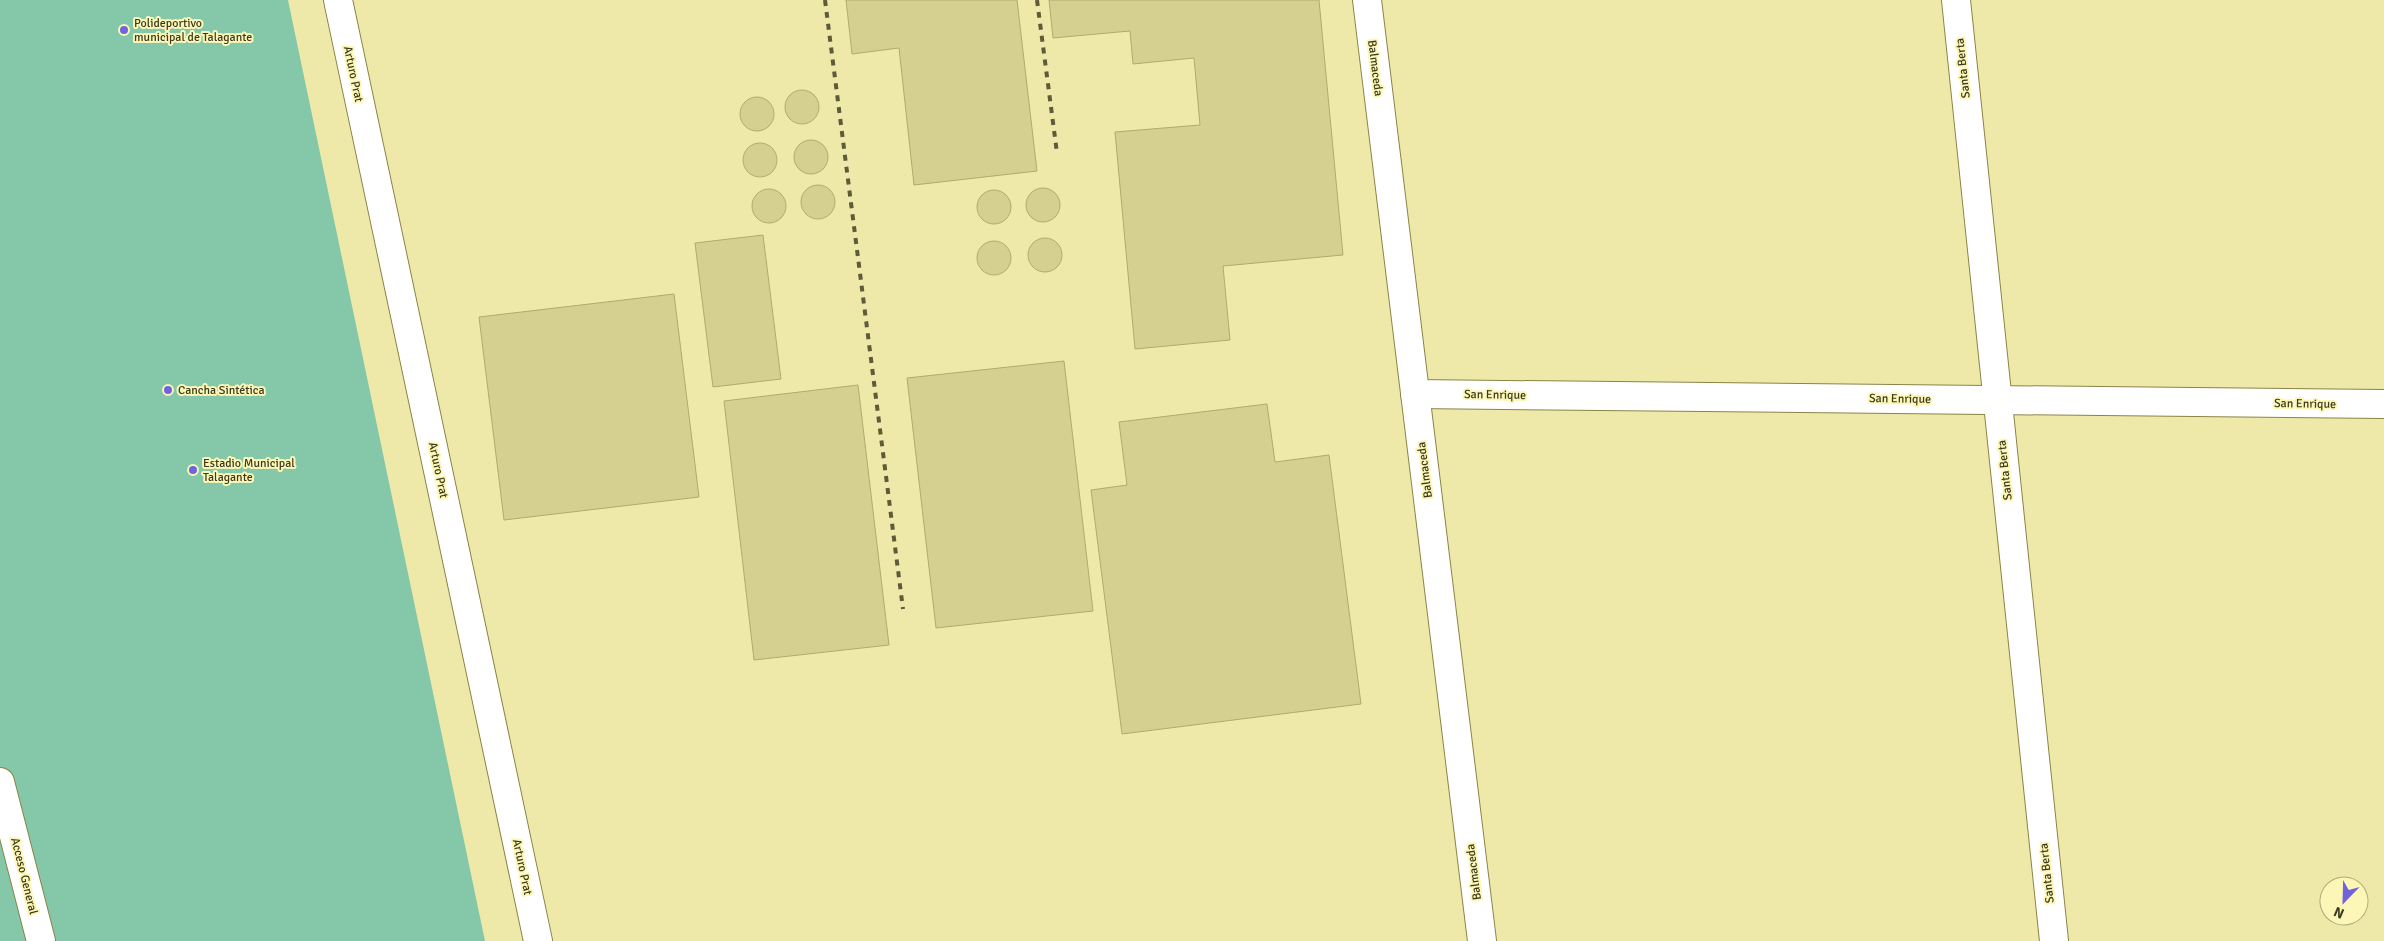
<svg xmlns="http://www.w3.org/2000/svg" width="2384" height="941" viewBox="0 0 2384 941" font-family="Signika,sans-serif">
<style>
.green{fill:#84c8a9}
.building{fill:#d5cf90;stroke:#b0ab6c}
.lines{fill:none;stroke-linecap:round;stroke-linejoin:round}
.minor-casing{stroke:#8a8447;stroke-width:30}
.minor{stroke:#fff;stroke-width:28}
.rail{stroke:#5e5b3a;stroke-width:4;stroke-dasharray:6 6;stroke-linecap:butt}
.poi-dot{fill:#7063de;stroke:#fcf7b6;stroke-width:2}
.labels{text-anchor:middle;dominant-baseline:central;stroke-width:4;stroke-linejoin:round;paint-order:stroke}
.poi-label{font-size:12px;fill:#3b391f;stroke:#fcf7b6;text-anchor:start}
.street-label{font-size:12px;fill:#3b391f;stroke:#fcf7b6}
</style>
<rect width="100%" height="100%" fill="#efe9a9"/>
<polygon class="green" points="0,0 288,0 485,941 0,941"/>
<g class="building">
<polygon points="846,0 1017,0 1037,171 914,185 899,48 852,54"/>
<polygon points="1049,0 1319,0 1343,255 1223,266 1230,340 1135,349 1115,132 1200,125 1194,58 1133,64 1130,31 1053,38"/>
<circle cx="802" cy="107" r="17"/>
<circle cx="757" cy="114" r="17"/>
<circle cx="811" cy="157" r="17"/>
<circle cx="760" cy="160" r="17"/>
<circle cx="818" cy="202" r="17"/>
<circle cx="1043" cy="205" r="17"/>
<circle cx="769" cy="206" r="17"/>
<circle cx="994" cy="207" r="17"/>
<polygon points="763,235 781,379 713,387 695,243"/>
<circle cx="1045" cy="255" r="17"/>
<circle cx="994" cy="258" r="17"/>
<polygon points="674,294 699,497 504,520 479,317"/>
<polygon points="1064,361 1093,611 936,628 907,378"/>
<polygon points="858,385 889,645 754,660 724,401"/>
<polygon points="1267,404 1275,462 1329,455 1361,704 1122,734 1091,490 1127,485 1119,422"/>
</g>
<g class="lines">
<g class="minor-casing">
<g id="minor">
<polyline points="338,0 538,941"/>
<polyline points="1367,0 1482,941"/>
<polyline points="1956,0 2054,941"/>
<polyline points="1415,394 2384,404"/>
<polyline points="0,782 41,941"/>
</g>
</g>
<use href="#minor" class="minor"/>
<g class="rail">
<polyline points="825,0 903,609"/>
<polyline points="1037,0 1057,153"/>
</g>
</g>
<g class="poi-dot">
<circle cx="124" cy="30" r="5"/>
<circle cx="168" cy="390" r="5"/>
<circle cx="193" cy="470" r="5"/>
</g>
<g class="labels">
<g class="poi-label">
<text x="134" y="23">Polideportivo<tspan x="134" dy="14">municipal de Talagante</tspan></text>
<text x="178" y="390">Cancha Sintética</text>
<text x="203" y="463">Estadio Municipal<tspan x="203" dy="14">Talagante</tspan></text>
</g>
<g class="street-label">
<text transform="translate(1375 68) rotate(83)">Balmaceda</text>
<text transform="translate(1963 68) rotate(-96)">Santa Berta</text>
<text transform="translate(353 74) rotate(78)">Arturo Prat</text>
<text transform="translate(1495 395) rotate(1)">San Enrique</text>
<text transform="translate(1900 399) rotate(1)">San Enrique</text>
<text transform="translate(2305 404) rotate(1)">San Enrique</text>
<text transform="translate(438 470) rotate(78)">Arturo Prat</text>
<text transform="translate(1425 470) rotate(-97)">Balmaceda</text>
<text transform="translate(2005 470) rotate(-96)">Santa Berta</text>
<text transform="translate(522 867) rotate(78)">Arturo Prat</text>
<text transform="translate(1474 872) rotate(-97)">Balmaceda</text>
<text transform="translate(2047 873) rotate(-96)">Santa Berta</text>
<text transform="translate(24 876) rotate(76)">Acceso General</text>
</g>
</g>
<g transform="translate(2344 901) rotate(203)"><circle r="24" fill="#fcf7b6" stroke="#afab7a"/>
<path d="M0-4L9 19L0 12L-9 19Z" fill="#7063de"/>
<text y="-8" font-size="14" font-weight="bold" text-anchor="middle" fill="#3b391f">N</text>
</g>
</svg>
